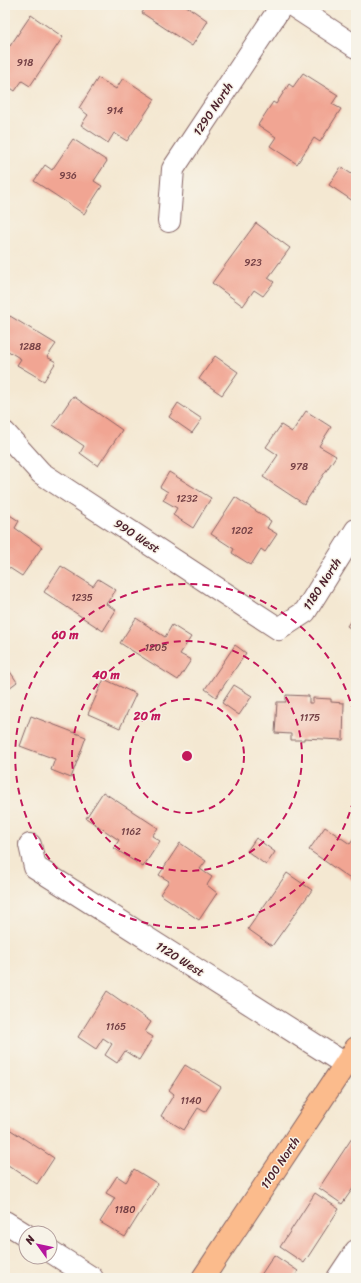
<svg xmlns="http://www.w3.org/2000/svg" width="361" height="1283" viewBox="0 0 361 1283" font-family="Sriracha,sans-serif">
<style>
.building{fill:#f1a593}
.lines{fill:none;stroke-linecap:round;stroke-linejoin:round}
.minor-casing{stroke:#866565;stroke-width:24}
.major-casing{stroke:#866565;stroke-width:24}
.minor{stroke:#fff;stroke-width:22}
.major{stroke:#fbbb8c;stroke-width:22}
.ring{fill:none;stroke:#c2185b;stroke-width:2;stroke-dasharray:7 5}
.labels{text-anchor:middle;dominant-baseline:central;stroke-width:3;stroke-linejoin:round;paint-order:stroke}
.number-label{font-size:10px;fill:#744045}
.street-label{font-size:12px;fill:#4a1f2b;stroke:#f7f3e8}
.centre{fill:#c2185b;stroke:#f7f3e8;stroke-width:2}
.ring-label{font-size:12px;text-anchor:middle;font-weight:bold;fill:#c2185b;stroke:#f7f3e8;stroke-width:3;stroke-linejoin:round;paint-order:stroke}
</style>
<rect width="100%" height="100%" fill="#f7f3e8"/>
<filter id="ink" filterUnits="userSpaceOnUse"><feTurbulence type="fractalNoise" baseFrequency=".025" numOctaves="2"/><feDisplacementMap in="SourceGraphic" scale="8" xChannelSelector="R" yChannelSelector="G"/><feConvolveMatrix kernelMatrix="1 2 1 2 8 2 1 2 1" color-interpolation-filters="sRGB"/></filter>
<filter id="wash" filterUnits="userSpaceOnUse"><feTurbulence type="fractalNoise" baseFrequency=".012" numOctaves="4" result="noise"/><feDisplacementMap in="SourceGraphic" scale="16" xChannelSelector="R" yChannelSelector="G"/><feGaussianBlur stdDeviation="0.9" result="paint"/><feColorMatrix in="noise" values="0 0 0 0 0 0 0 0 0 0 0 0 0 0 0 0 0 1.4 0 .05"/><feComposite in="paint" operator="in"/></filter>
<g filter="url(#wash)">
<rect width="100%" height="100%" fill="#f4e8d2"/>
<g id="blocks">
<g class="building">
<polygon points="147,5 185,5 208,21 192,46 142,13"/>
<polygon points="31,15 63,37 30,86 22,81 15,91 5,84 5,43 10,46"/>
<polygon points="303,73 338,95 332,104 341,109 320,142 314,138 297,164 270,146 276,137 258,125 273,102 276,104 289,84 293,87"/>
<polygon points="98,78 116,89 123,78 155,99 127,141 114,133 108,143 81,125 88,115 79,108"/>
<polygon points="73,139 107,161 94,181 102,186 84,214 34,181 45,165 52,170"/>
<polygon points="341,167 356,177 356,203 329,185"/>
<polygon points="256,223 290,248 268,278 274,282 263,296 254,290 243,306 212,283"/>
<polygon points="10,316 56,344 47,357 56,362 44,381 17,365 21,359 5,349 5,323"/>
<polygon points="215,356 238,372 222,395 199,379"/>
<polygon points="73,396 122,430 98,466 80,453 84,446 53,425"/>
<polygon points="178,403 202,419 192,433 169,417"/>
<polygon points="306,411 331,427 319,446 336,456 304,504 263,477 278,455 266,447 281,425 292,432"/>
<polygon points="169,472 211,498 193,528 173,515 177,508 163,500 168,492 160,487"/>
<polygon points="235,497 271,521 267,528 277,534 265,552 261,549 251,565 232,553 234,549 211,534"/>
<polygon points="5,512 19,521 15,528 42,547 22,576 5,565"/>
<polygon points="61,566 93,586 98,579 116,590 106,604 116,610 103,631 44,592"/>
<polygon points="356,613 356,632 347,626"/>
<polygon points="136,618 165,637 172,625 191,637 180,654 191,660 178,680 120,643"/>
<polygon points="235,645 246,653 216,697 205,689"/>
<polygon points="5,664 17,682 5,691"/>
<polygon points="104,679 136,694 120,728 88,714"/>
<polygon points="234,685 252,696 239,715 222,703"/>
<polygon points="286,695 309,696 309,703 313,703 313,698 331,699 331,702 344,703 343,740 304,738 304,740 291,740 291,734 275,733 277,702 286,702"/>
<polygon points="31,716 86,737 71,778 51,770 55,759 20,746"/>
<polygon points="103,792 158,828 152,836 160,841 143,867 114,848 119,840 86,818"/>
<polygon points="325,827 350,844 356,836 356,883 309,850"/>
<polygon points="256,838 275,852 266,865 247,851"/>
<polygon points="180,843 206,861 200,869 212,877 207,885 217,893 199,920 160,894 169,881 159,875"/>
<polygon points="287,873 312,890 272,946 248,929"/>
<polygon points="107,991 151,1022 145,1032 153,1037 139,1060 125,1051 117,1063 105,1055 112,1044 103,1038 96,1049 78,1037"/>
<polygon points="185,1065 221,1087 205,1112 198,1108 184,1130 161,1116 174,1094 169,1090"/>
<polygon points="6,1127 54,1158 37,1184 8,1165 5,1169 5,1129"/>
<polygon points="354,1135 356,1137 356,1184 342,1204 319,1188"/>
<polygon points="134,1169 158,1184 125,1237 100,1222 115,1198 106,1193 117,1176 126,1182"/>
<polygon points="315,1193 339,1209 304,1263 280,1247"/>
<polygon points="274,1255 298,1271 294,1278 259,1278"/>
</g>
</g>
</g>
<g filter="url(#ink)">
<use href="#blocks" fill-opacity="0" stroke="#866565" stroke-width="1"/>
<g class="lines">
<g class="minor-casing">
<g id="minor">
<polyline points="292,5 356,47"/>
<polyline points="169,221 173,169 282,5"/>
<polyline points="5,433 41,473 279,629 305,612 356,530"/>
<polyline points="30,845 35,867 345,1064"/>
<polyline points="5,1222 26,1235"/>
<polyline points="50,1251 92,1278"/>
<polyline points="338,1278 356,1251"/>
</g>
</g>
<g class="major-casing">
<polyline id="major" points="203,1278 356,1048"/>
</g>
<use href="#minor" class="minor"/>
<use href="#major" class="major"/>
</g>
</g>
<g class="ring">
<circle cx="187" cy="756" r="57"/>
<circle cx="187" cy="756" r="115"/>
<path d="M356 789A172 172 0 1 1 356 723"/>
</g>
<g class="labels">
<g class="number-label">
<text x="25" y="63">918</text>
<text x="115" y="111">914</text>
<text x="68" y="176">936</text>
<text x="253" y="263">923</text>
<text x="30" y="347">1288</text>
<text x="299" y="467">978</text>
<text x="187" y="499">1232</text>
<text x="242" y="531">1202</text>
<text x="82" y="598">1235</text>
<text x="156" y="648">1205</text>
<text x="310" y="718">1175</text>
<text x="131" y="832">1162</text>
<text x="116" y="1027">1165</text>
<text x="191" y="1101">1140</text>
<text x="125" y="1210">1180</text>
</g>
<g class="street-label">
<text transform="translate(213 109) rotate(-56)">1290 North</text>
<text transform="translate(137 536) rotate(33)">990 West</text>
<text transform="translate(322 584) rotate(-57)">1180 North</text>
<text transform="translate(180 959) rotate(32)">1120 West</text>
<text transform="translate(280 1163) rotate(-56)">1100 North</text>
</g>
</g>
<circle cx="187" cy="756" r="6" class="centre"/>
<g class="ring-label">
<text x="65" y="639">60 m</text>
<text x="106" y="679">40 m</text>
<text x="147" y="720">20 m</text>
</g>
<rect width="361" height="1283" fill="none" stroke="#f7f3e8" stroke-width="20"/>
<g transform="translate(38 1245) rotate(303)"><circle r="19" fill="#f7f3e8" stroke="#b29e9c"/>
<path d="M0-3L7 15L0 10L-7 15Z" fill="#b5179e"/>
<text y="-6" font-size="11" font-weight="bold" text-anchor="middle" fill="#4a1f2b">N</text>
</g>
</svg>
